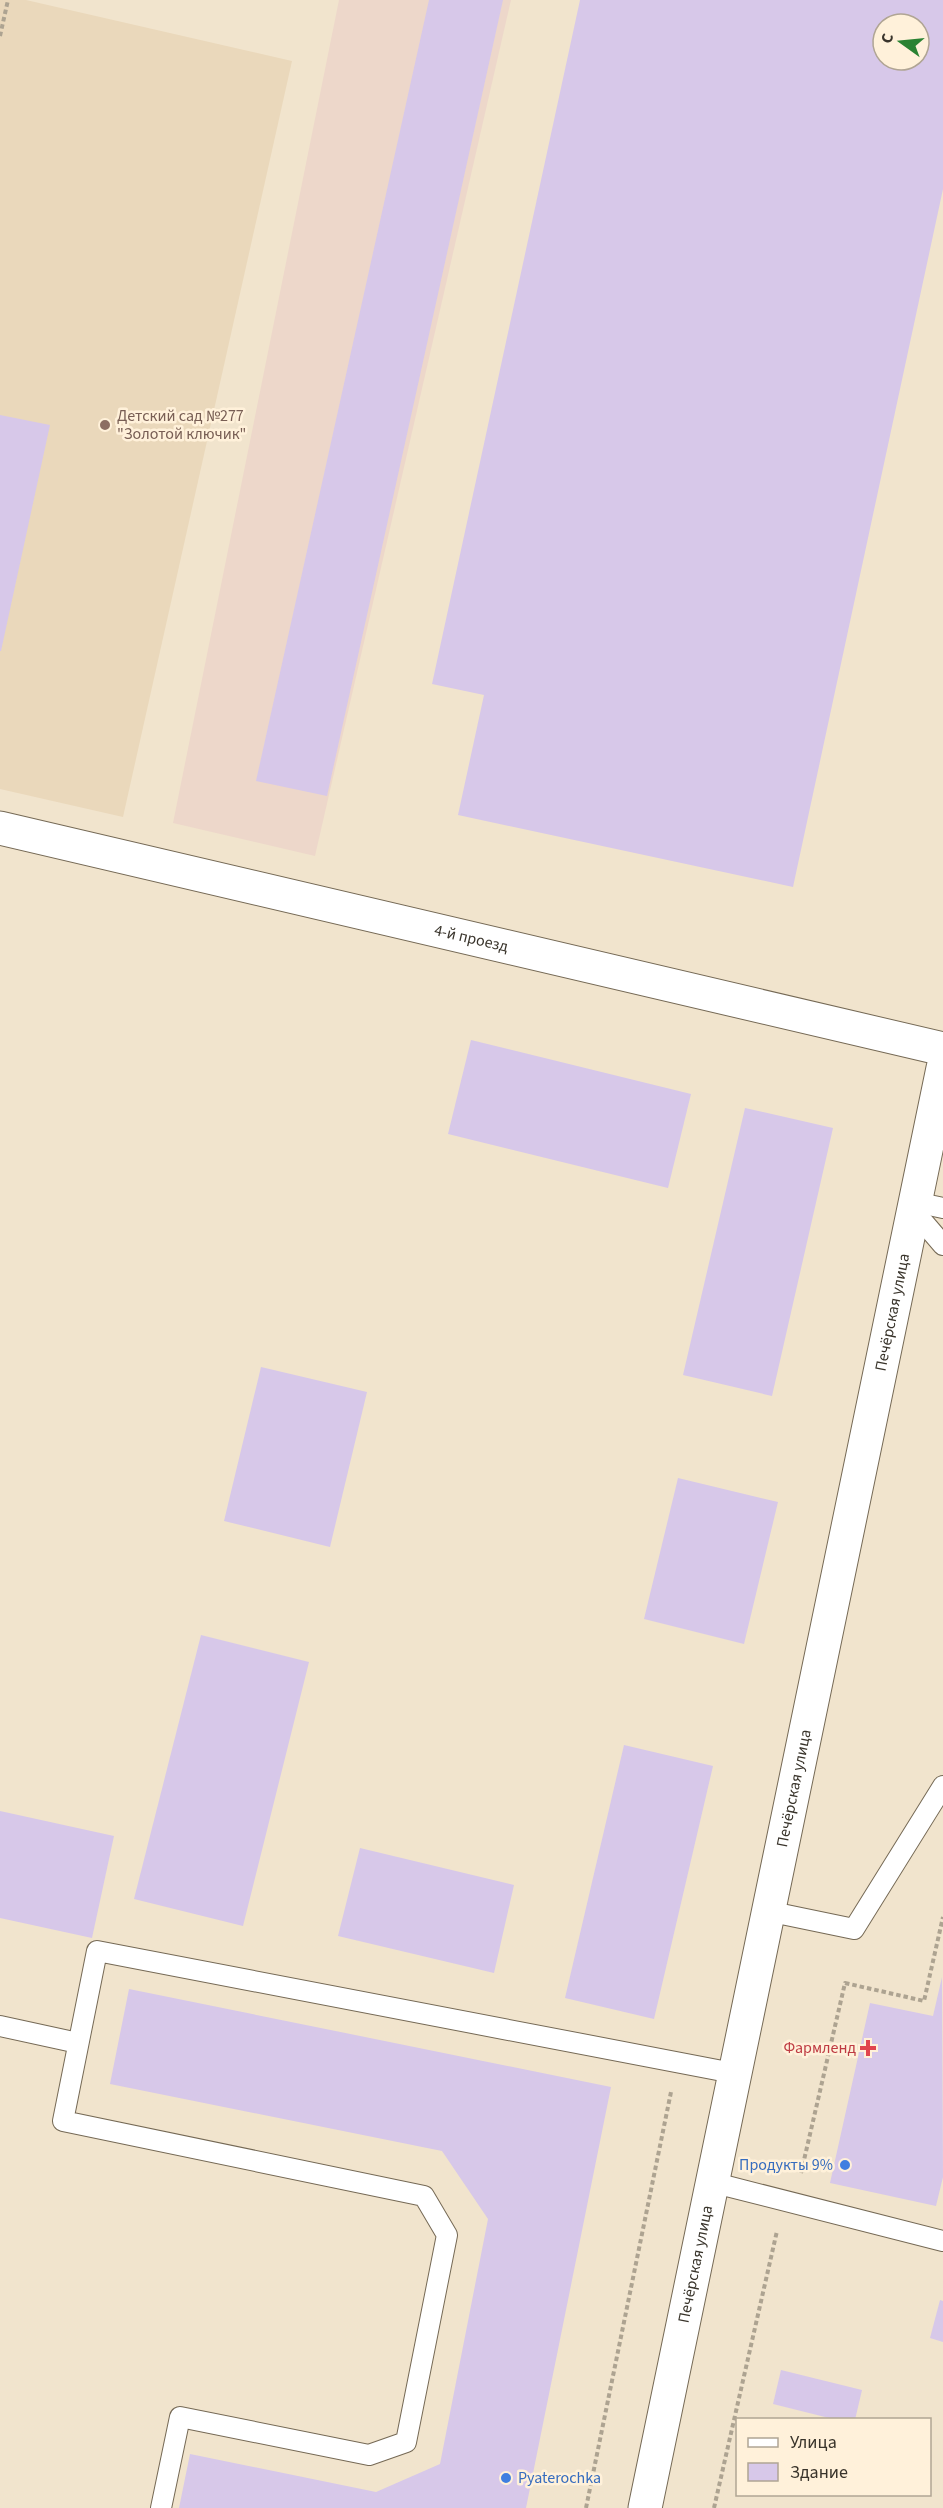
<svg xmlns="http://www.w3.org/2000/svg" width="943" height="2508" viewBox="0 0 943 2508" font-family="'Source Sans 3',sans-serif">
<style>
.commercial{fill:#edd7ca}
.built{fill:#ead8bb}
.building{fill:#d7c8e9;fill-rule:evenodd}
.lines{fill:none;stroke-linecap:round;stroke-linejoin:round}
.lane-casing{stroke:#756955;stroke-width:22}
.street-casing{stroke:#756955;stroke-width:35}
.path{stroke:#ada391;stroke-width:4;stroke-dasharray:4.5 3;stroke-linecap:butt}
.lane{stroke:#fff;stroke-width:20}
.street{stroke:#fff;stroke-width:33}
.education-dot{fill:#8d6e63;stroke:#fff1da;stroke-width:2}
.health-dot{fill:#e0444e;stroke:#fff1da;stroke-width:2}
.shop-dot{fill:#3f7fe0;stroke:#fff1da;stroke-width:2}
.labels{text-anchor:middle;dominant-baseline:central;stroke-width:5;stroke-linejoin:round;paint-order:stroke}
.education-label{font-size:16px;fill:#785e54;stroke:#fff1da;text-anchor:start}
.street-label{font-size:16px;fill:#39342b;stroke:#fff1da}
.health-label{font-size:16px;fill:#be3a42;stroke:#fff1da;text-anchor:end}
.shop-label{font-size:16px;fill:#366cbe;stroke:#fff1da;text-anchor:end}
</style>
<rect width="100%" height="100%" fill="#f1e4cd"/>
<polygon class="commercial" points="339,0 511,0 315,856 173,823"/>
<polygon class="built" points="0,0 26,0 292,61 123,817 0,789"/>
<g class="building">
<polygon points="429,0 503,0 327,796 256,781"/>
<path d="M580,0H943V189L793,887L458,815L484,695L432,684ZM883,24H919V60H883Z"/>
<polygon points="0,415 50,425 1,651 0,651"/>
<polygon points="471,1040 691,1094 668,1188 448,1134"/>
<polygon points="745,1108 833,1128 772,1396 683,1375"/>
<polygon points="261,1367 367,1392 330,1547 224,1521"/>
<polygon points="678,1478 778,1502 744,1644 644,1619"/>
<polygon points="201,1635 309,1662 243,1926 134,1899"/>
<polygon points="624,1745 713,1766 654,2019 565,1998"/>
<polygon points="0,1811 114,1836 92,1938 0,1918"/>
<polygon points="360,1848 514,1885 494,1973 338,1936"/>
<polygon points="942,1977 943,2177 936,2206 830,2183 870,2003 933,2016"/>
<polygon points="129,1989 611,2087 526,2508 179,2508 190,2454 376,2492 440,2464 488,2219 442,2151 110,2084"/>
<polygon points="940,2300 943,2301 943,2342 930,2338"/>
<polygon points="781,2370 862,2390 855,2420 837,2420 773,2404"/>
</g>
<g class="lines">
<g class="lane-casing">
<g id="lane">
<polyline points="915,1202 943,1208"/>
<polyline points="913,1210 943,1245"/>
<polyline points="767,1911 854,1929 943,1786"/>
<polyline points="0,2026 78,2043"/>
<polyline points="711,2182 943,2241"/>
<polyline points="161,2508 180,2417 369,2455 406,2442 447,2235 424,2196 63,2121 97,1951 733,2073"/>
</g>
</g>
<g class="street-casing">
<g id="street">
<path id="s1" d="M0,828L943,1049"/>
<path id="s2" d="M645,2508L943,1068"/>
</g>
</g>
<g class="path">
<polyline points="0,36 8,0"/>
<polyline points="801,2173 845,1983 924,2001 943,1917"/>
<polyline points="586,2508 671,2092"/>
<polyline points="714,2508 777,2231"/>
</g>
<use href="#lane" class="lane"/>
<use href="#street" class="street"/>
</g>
<circle class="education-dot" cx="105" cy="425" r="6"/>
<path class="health-dot" d="M865 2039h6v6h6v6h-6v6h-6v-6h-6v-6h6z"/>
<g class="shop-dot">
<circle cx="845" cy="2165" r="6"/>
<circle cx="506" cy="2478" r="6"/>
</g>
<g class="labels">
<g class="education-label">
<text x="117" y="416">Детский сад №277<tspan x="117" dy="18">"Золотой ключик"</tspan></text>
</g>
<g class="street-label">
<text stroke="none"><textPath href="#s1" startOffset="484">4-й проезд</textPath></text>
<text stroke="none"><textPath href="#s2" startOffset="1221">Печёрская улица</textPath></text>
<text stroke="none"><textPath href="#s2" startOffset="735">Печёрская улица</textPath></text>
<text stroke="none"><textPath href="#s2" startOffset="249">Печёрская улица</textPath></text>
</g>
<g class="health-label">
<text x="856" y="2048">Фармленд</text>
</g>
<g class="shop-label">
<text x="833" y="2165">Продукты 9%</text>
<text x="518" y="2478" text-anchor="start">Pyaterochka</text>
</g>
</g>
<rect x="736" y="2418" width="195" height="78" fill="#fff1da" stroke="#b0a594" stroke-width="1.5"/>
<rect x="748" y="2438" width="30" height="9" fill="#ffffff" stroke="#b0a594" stroke-width="1.5"/>
<text x="790" y="2448" font-size="18" fill="#39342b">Улица</text>
<rect x="748" y="2463" width="30" height="18" fill="#d7c8e9" stroke="#b0a594" stroke-width="1.5"/>
<text x="790" y="2478" font-size="18" fill="#39342b">Здание</text>
<g transform="translate(901 42) rotate(285)"><circle r="28" fill="#fff1da" stroke="#b0a594" stroke-width="1.5"/>
<path d="M0-4.5L10 22L0 15L-10 22Z" fill="#2a8232"/>
<text y="-9" font-size="16" font-weight="bold" text-anchor="middle" fill="#39342b">С</text>
</g>
</svg>
